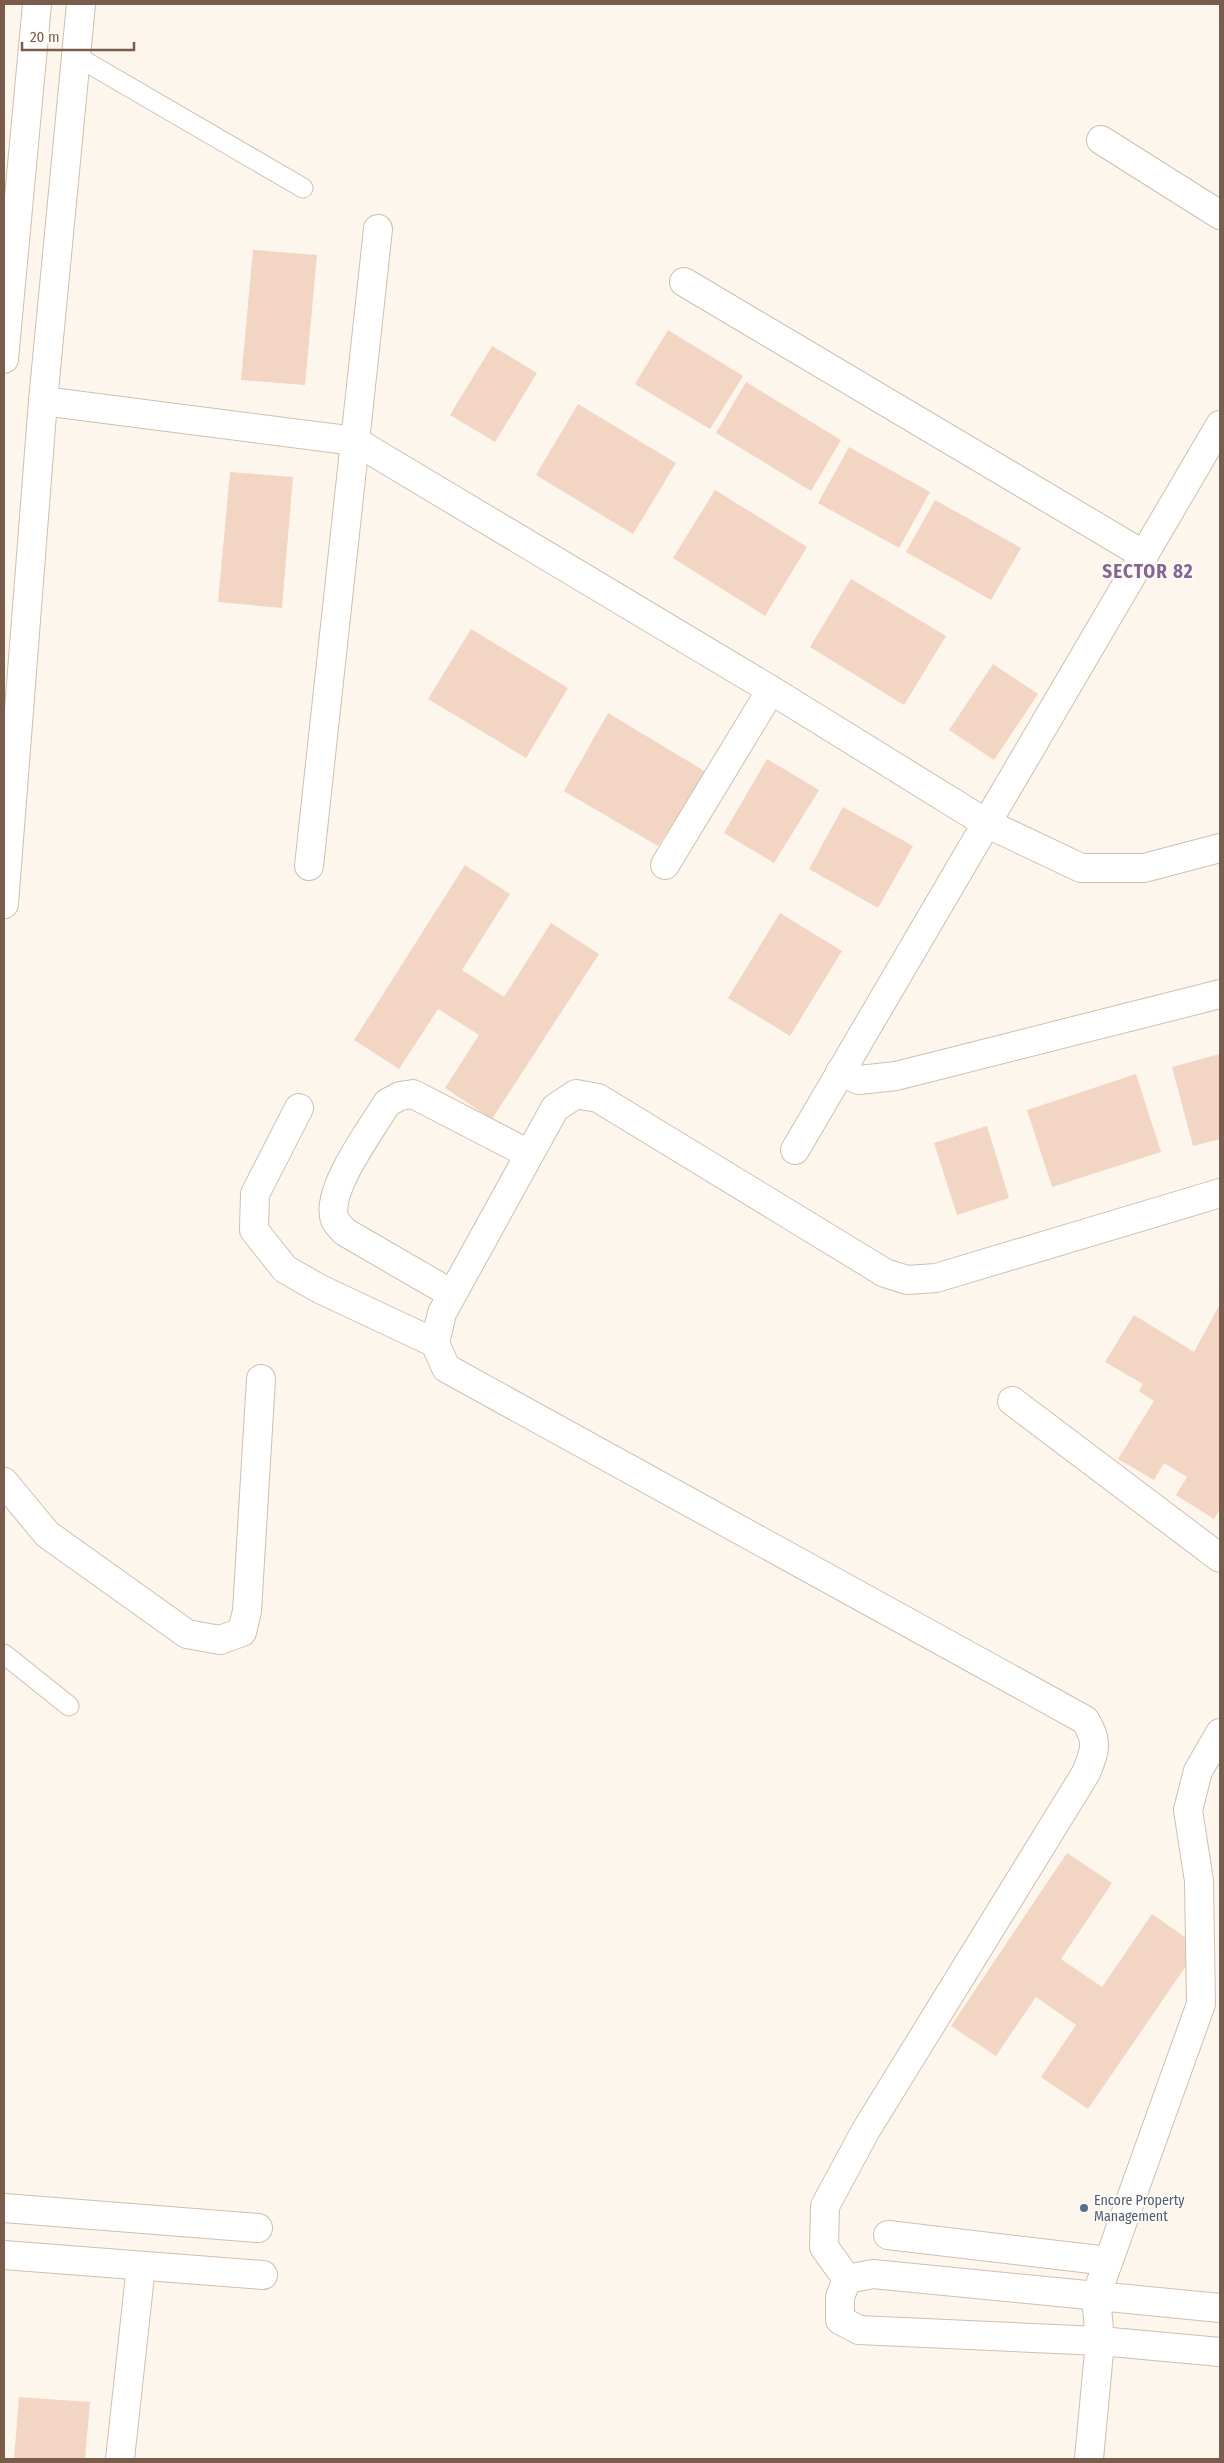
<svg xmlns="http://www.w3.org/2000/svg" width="1224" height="2463" viewBox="0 0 1224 2463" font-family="'Fira Sans Condensed',sans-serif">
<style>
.building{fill:#f3d5c3}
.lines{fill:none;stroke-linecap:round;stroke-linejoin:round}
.lane-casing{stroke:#d1beb0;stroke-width:21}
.street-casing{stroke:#d1beb0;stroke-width:30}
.lane{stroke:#fff;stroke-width:19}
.street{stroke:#fff;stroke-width:28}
.service-dot{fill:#5c6f8a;stroke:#fffaf3;stroke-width:2}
.labels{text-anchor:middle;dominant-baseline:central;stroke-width:4.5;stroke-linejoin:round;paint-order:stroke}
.service-label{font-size:14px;fill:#4e5e75;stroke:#fffaf3;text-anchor:start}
.district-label{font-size:19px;font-weight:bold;letter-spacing:1px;fill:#846695;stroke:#fffaf3}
</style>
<rect width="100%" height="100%" fill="#fdf6ec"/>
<g class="building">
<polygon points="253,250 317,255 305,385 241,380"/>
<polygon points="668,330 743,376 710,429 635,384"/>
<polygon points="492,346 537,373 495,442 450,415"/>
<polygon points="746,382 841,440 811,491 716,433"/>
<polygon points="578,404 676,463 633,534 536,475"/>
<polygon points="849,447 930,492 899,548 818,503"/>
<polygon points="230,472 293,477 282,608 218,602"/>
<polygon points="715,490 807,547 765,616 673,558"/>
<polygon points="935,500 1021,548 991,600 906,552"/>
<polygon points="851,579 946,636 904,705 810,647"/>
<polygon points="471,629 568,688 526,758 428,699"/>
<polygon points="993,664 1038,694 994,760 949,730"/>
<polygon points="608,713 706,772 658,846 564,791"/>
<polygon points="767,759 819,790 774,863 724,833"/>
<polygon points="843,807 913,846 878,908 809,869"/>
<polygon points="465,865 510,894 462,970 504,997 551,923 599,954 492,1119 445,1088 479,1035 438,1009 399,1069 354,1040"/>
<polygon points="780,913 842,951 790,1036 728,998"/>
<polygon points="1220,1054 1220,1139 1193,1146 1172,1067"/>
<polygon points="1136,1074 1161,1152 1052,1187 1027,1110"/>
<polygon points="987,1126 1009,1198 957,1215 934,1143"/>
<polygon points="1220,1304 1220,1509 1214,1519 1176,1495 1187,1477 1164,1463 1154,1480 1118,1459 1154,1401 1139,1391 1143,1384 1105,1362 1134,1315 1194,1352"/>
<polygon points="1067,1853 1112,1883 1061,1959 1102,1987 1152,1914 1199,1947 1088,2109 1041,2077 1076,2025 1036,1997 996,2056 951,2026"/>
<polygon points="19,2397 90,2402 85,2459 14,2459"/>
</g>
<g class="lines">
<g class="lane-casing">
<g id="lane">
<polyline points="76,56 303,188"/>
<polyline points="4,1654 69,1706"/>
</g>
</g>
<g class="street-casing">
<g id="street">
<polyline points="1101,140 1220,215"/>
<polyline points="684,282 1144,555"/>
<polyline points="4,359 37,4"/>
<polyline points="43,401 355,441 771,690 986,823 1081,868 1144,868 1220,848"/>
<polyline points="665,865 771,690"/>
<polyline points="309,866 378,229"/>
<polyline points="4,904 43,401 81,4"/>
<polyline points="840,1072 859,1080 896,1076 1220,994"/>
<polyline points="299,1108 255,1194 254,1230 285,1269 320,1289 435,1343"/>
<polyline points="795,1150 1220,425"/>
<path d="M452,1294L345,1232C342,1229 337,1224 335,1220C324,1191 372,1129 387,1103L400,1096L413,1094L529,1154"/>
<polyline points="1012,1401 1220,1558"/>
<polyline points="4,1482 47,1534 187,1634 220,1640 242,1632 247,1611 261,1379"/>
<polyline points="4,2208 258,2228"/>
<polyline points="888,2235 1108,2261"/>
<polyline points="4,2255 263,2275"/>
<path d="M847,2279L824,2247L825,2206L866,2130L1086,1773C1095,1750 1099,1742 1085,1720L446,1368L435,1343L442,1313L555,1108L576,1094L598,1098L885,1273L907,1280L936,1278L1220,1193"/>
<polyline points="847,2279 840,2297 840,2320 859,2330 1100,2341 1220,2352"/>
<polyline points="847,2279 873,2274 1220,2308"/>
<polyline points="120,2459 141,2266"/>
<polyline points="1089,2459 1100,2341 1096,2296 1201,2004 1199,1881 1188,1810 1198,1771 1220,1733"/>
</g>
</g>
<use href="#lane" class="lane"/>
<use href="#street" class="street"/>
</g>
<circle class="service-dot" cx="1084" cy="2208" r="5"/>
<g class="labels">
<g class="service-label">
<text x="1094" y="2200">Encore Property<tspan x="1094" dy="16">Management</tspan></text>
</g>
<g class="district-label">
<text x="1148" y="571">SECTOR 82</text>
</g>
</g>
<rect width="1224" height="2463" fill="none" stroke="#7a5c4d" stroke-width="10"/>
<path d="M22 42v8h112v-8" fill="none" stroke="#7a5c4d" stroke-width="2.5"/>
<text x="30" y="42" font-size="15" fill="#7a5c4d" stroke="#fffaf3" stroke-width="4" paint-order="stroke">20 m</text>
</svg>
